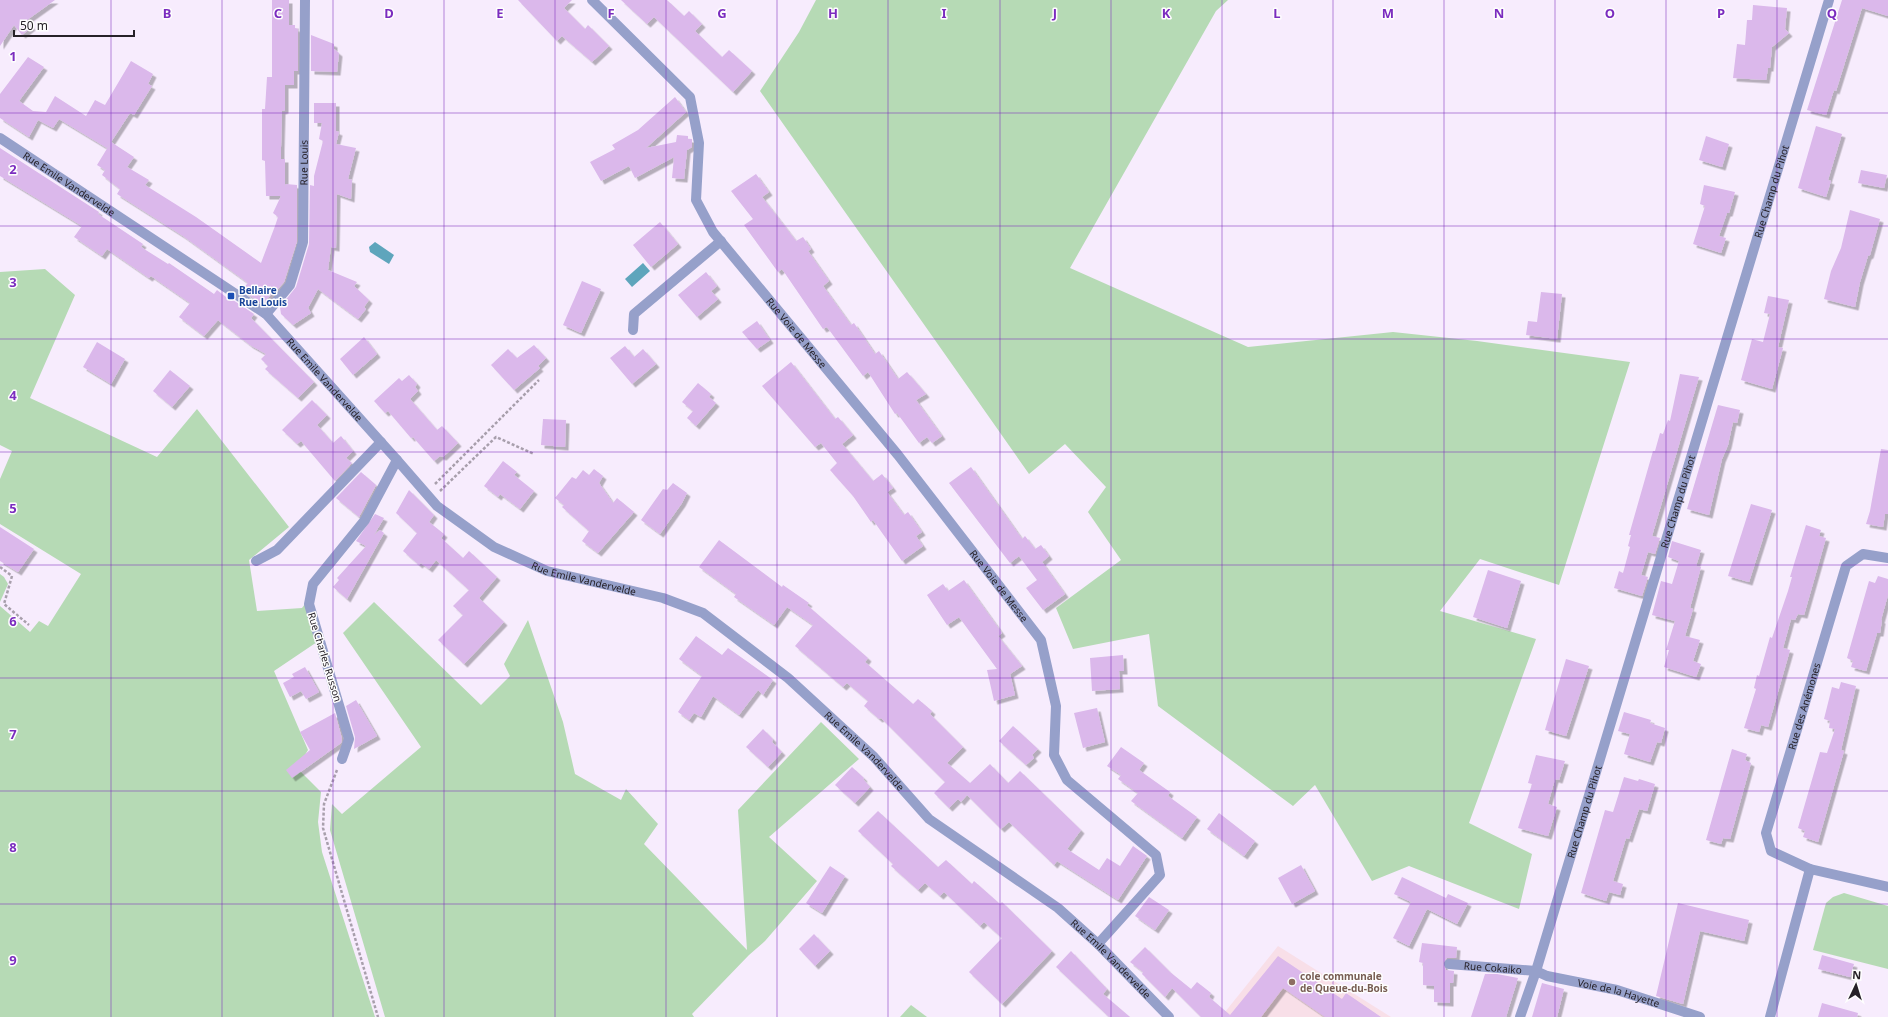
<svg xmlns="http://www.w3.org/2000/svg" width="1888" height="1017" viewBox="0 0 1888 1017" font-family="'Noto Sans',sans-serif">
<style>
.education{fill:#f8dfe8}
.green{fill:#b6dab5}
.water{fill:#5ea5bc}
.building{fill:#dbb8eb;filter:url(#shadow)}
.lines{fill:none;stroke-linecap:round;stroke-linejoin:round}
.path{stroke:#a89fac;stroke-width:2.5;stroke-dasharray:3 2;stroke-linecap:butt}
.minor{stroke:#96a0ca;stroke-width:10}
.grid{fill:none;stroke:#7b2cbf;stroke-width:1;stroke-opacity:0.55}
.transit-dot{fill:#1a4fb4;stroke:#fefefe;stroke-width:1.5}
.education-dot{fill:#8d6e63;stroke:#fefefe;stroke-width:1.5}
.labels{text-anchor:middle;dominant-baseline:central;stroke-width:3;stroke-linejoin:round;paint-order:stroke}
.street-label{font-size:10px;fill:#262128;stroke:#fefefe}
.transit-label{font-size:10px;font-weight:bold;fill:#164399;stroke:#fefefe;text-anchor:start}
.education-label{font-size:10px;font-weight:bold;fill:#785e54;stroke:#fefefe;text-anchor:start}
.grid-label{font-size:13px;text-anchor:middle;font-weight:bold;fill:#7b2cbf;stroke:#fefefe;stroke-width:3;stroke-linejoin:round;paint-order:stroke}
</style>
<defs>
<filter id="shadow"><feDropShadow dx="3.5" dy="3.5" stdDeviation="0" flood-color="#0004"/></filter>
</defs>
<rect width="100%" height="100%" fill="#f7ecfd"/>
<polygon class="education" points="1278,946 1391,1017 1221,1017"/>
<g class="green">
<polygon points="816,0 1228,0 1216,11 1070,268 1248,347 1393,332 1477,341 1630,362 1559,585 1480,559 1440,611 1536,639 1469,823 1532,854 1519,909 1409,866 1372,881 1315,785 1293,806 1158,706 1149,634 1073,649 1056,608 1121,560 1088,512 1106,487 1065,444 1029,474 760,91 799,32"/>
<polygon points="45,269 75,295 30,398 157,457 197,409 289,527 249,560 257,611 302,608 305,604 317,642 274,671 308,750 297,768 321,792 318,822 322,852 375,1017 0,1017 0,606 30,632 39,621 48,626 81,574 0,524 0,479 12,451 0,445 0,272"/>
<polygon points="0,574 4,577 8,584 0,602"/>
<polygon points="374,602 481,705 510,676 504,664 528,620 563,722 575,774 621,800 626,789 658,824 644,844 747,950 738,810 821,722 859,759 769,837 817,881 765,941 749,955 692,1014 694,1017 385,1017 330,830 332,804 342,814 421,747 343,633"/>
<polygon points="1844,893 1888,906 1888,969 1813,950 1826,903 1833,897"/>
<polygon points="911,1005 927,1017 900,1017"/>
</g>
<g class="water">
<polygon points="375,242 394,255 389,264 370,252 369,247"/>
<polygon points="643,263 650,271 632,287 625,279"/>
</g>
<g class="building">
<polygon points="0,0 55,0 27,20 32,27 22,35 14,25 0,46"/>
<polygon points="272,0 289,0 289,25 295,25 295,28 298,29 298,71 294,71 294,85 285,85 285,110 282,111 281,147 281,159 285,159 285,186 286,184 297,185 297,241 284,282 277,290 277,287 263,304 241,290 248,283 183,236 117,194 120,189 102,175 105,170 97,165 111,142 134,157 127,167 149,180 145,185 196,217 261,263 275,226 278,217 273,213 281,196 266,196 265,161 262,160 262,109 265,109 267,77 272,77"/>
<polygon points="518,0 572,0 564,8 585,29 588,25 609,46 592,62 562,36 557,41"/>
<polygon points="621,0 667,0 684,16 689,11 702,24 695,31 722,57 729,50 752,71 733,92 654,17 647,24"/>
<polygon points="1842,0 1888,0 1888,16 1862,8 1836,91 1834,90 1826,115 1807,110"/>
<polygon points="1753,5 1787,8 1785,29 1789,33 1772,47 1770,68 1768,68 1766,80 1733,78 1737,44 1745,45 1747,20 1752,20"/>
<polygon points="311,35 334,44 334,49 339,53 337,72 311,71"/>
<polygon points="28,57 44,67 19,101 33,111 46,112 55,96 86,116 95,100 105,105 131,61 153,74 148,84 152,86 134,115 130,113 107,148 59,119 53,128 38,120 29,137 0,118 0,94"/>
<polygon points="675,97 686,112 646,148 676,142 677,135 688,136 688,139 692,139 692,147 687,150 684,179 672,178 674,157 635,178 629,166 601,181 590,162 615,149 612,145 638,130"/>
<polygon points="314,103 336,103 336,131 339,132 336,144 356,148 348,179 352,180 351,199 337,194 336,248 331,247 328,270 357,282 354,286 369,300 364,307 366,309 358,319 318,289 308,308 311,313 293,325 281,314 280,307 296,287 309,244 310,185 314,186 314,176 323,141 319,139 322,123 314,123"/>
<polygon points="1816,126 1842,134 1828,180 1831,181 1826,197 1798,188"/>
<polygon points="1706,136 1729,144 1722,167 1699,160"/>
<polygon points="0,148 99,212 98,214 143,244 141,247 168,264 169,263 214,294 217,290 231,301 233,300 254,314 251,318 314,382 298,398 265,369 268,366 261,359 266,354 250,345 218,320 204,336 179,317 190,303 151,276 149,278 107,249 102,256 74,237 82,226 0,176"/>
<polygon points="1861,170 1887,175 1884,188 1858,183"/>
<polygon points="756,174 769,192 762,197 796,241 803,237 811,249 808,251 829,281 823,286 851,325 854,323 875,354 879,351 898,379 907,372 926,394 916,400 942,436 932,443 927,437 919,443 897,413 895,414 868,372 863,376 827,327 823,329 782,269 778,272 744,225 753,219 731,191"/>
<polygon points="1704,185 1735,192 1729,213 1727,213 1719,236 1726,238 1721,253 1693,244 1705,206 1700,204"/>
<polygon points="1850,210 1880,219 1870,255 1868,256 1860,282 1855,307 1824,299 1831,271 1841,248"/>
<polygon points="660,222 678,244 651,267 633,245"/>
<polygon points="706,272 717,286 711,291 718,299 697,317 678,295"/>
<polygon points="582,281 601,289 581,333 563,325"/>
<polygon points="1541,292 1562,294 1557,339 1526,335 1528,321 1537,322"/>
<polygon points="1768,296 1789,300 1778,347 1783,348 1772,389 1741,380 1752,339 1763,342 1770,314 1764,313"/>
<polygon points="757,321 770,340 757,349 742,332"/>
<polygon points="364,337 377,354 353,375 340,359"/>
<polygon points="97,342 125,359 111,384 83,367"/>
<polygon points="534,345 546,358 538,366 540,368 514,390 491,365 508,349 517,358"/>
<polygon points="625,346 634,357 643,349 656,364 632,384 610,358"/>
<polygon points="791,362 835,419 838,417 853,435 842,444 873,481 882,474 893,488 887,492 904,515 908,512 922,532 916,536 923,546 902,561 873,520 871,522 853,496 830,470 837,463 821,443 815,447 762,386"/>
<polygon points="170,370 190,386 172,407 153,391"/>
<polygon points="1680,374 1699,377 1652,536 1660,538 1655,554 1648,552 1641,575 1648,577 1642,596 1614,588 1619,571 1623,573 1630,547 1628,546 1631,535 1629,535 1653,451 1655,451 1660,433 1663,434 1668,420 1670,421"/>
<polygon points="409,375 417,384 415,387 418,391 410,399 437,430 442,426 458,443 443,457 440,456 434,461 413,437 411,438 388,411 385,413 374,401 399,378 402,381"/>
<polygon points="698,383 711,394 709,397 716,403 696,426 687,418 693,411 682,402"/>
<polygon points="312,400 327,415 317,425 333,443 341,436 353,451 346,458 352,463 335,481 301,441 297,444 282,430"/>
<polygon points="1718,405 1740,410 1737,423 1733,422 1728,445 1722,459 1709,515 1687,509"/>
<polygon points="543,419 566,420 565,447 541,445"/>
<polygon points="1881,449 1888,450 1888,514 1885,514 1883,527 1866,524 1870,511"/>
<polygon points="503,461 517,472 514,475 534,491 520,509 500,494 498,497 484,486"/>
<polygon points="971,467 1022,539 1025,536 1035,549 1041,545 1049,556 1042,562 1065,594 1043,610 1026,588 1037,580 1019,556 1010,563 949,483"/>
<polygon points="594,469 603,476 599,483 613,503 617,498 634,512 598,553 582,541 589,531 562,507 564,505 555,498 572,477 576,479 583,470 589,475"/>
<polygon points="361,472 376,485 359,517 336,498"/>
<polygon points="673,483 687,493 682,503 660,534 641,520 663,489 667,490"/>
<polygon points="409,490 434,515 429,522 444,534 441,538 463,558 469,551 497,577 479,598 504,622 464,664 438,640 463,615 453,606 469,590 436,560 429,569 421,563 419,565 403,551 417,533 396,513"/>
<polygon points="1751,504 1772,510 1749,582 1728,576"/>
<polygon points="375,514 384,518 374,535 380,530 384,533 347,599 333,587 339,580 337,578 366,546 356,541"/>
<polygon points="1806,525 1821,530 1819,536 1826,538 1804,615 1798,614 1795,620 1791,619 1783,648 1790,650 1768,727 1761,725 1759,732 1744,728 1756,689 1754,688 1757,675 1759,676 1770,637 1772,638 1788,591 1792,577 1790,577"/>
<polygon points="0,527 34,549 18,572 0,561"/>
<polygon points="719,540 782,587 783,585 809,603 807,605 868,658 865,662 913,704 918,699 932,711 930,714 963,747 947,763 970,783 990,764 1008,783 1020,771 1081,830 1067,849 1099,870 1107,858 1120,866 1133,846 1147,856 1118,900 1057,861 1054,865 1009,822 1001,829 967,795 961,802 958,799 949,808 934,793 945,782 881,718 879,719 864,706 868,701 847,683 843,687 795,646 813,625 787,607 774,625 734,597 736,594 699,567"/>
<polygon points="1672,541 1701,550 1696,566 1701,567 1690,608 1693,609 1685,636 1700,640 1693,661 1701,664 1696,677 1664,667 1669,650 1666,650 1675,621 1652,615 1661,581 1672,584 1679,561 1668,557"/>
<polygon points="1488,570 1521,581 1507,628 1473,617"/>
<polygon points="1878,576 1888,579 1888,595 1881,620 1882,620 1880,633 1877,633 1866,671 1851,667 1853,661 1847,658 1869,581 1875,583"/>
<polygon points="964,580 1002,633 998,636 1022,666 1010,674 1015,695 994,701 987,670 997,669 959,617 947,625 927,595 943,584 948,591"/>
<polygon points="696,636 722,655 728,648 773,680 763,695 758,690 739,715 713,696 701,717 694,713 689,720 678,712 702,676 679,659"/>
<polygon points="1123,655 1124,671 1119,671 1120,689 1092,691 1090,658"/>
<polygon points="1566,659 1589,666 1566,736 1545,730"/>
<polygon points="305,667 319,692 306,699 301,691 290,697 283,683 294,677 292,674"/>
<polygon points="1841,682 1856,686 1841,750 1844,751 1818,842 1803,837 1805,831 1798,828 1820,752 1827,753 1835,729 1829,728 1830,721 1824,719 1832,687 1839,689"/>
<polygon points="356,700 377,736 354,749 355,737 346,706"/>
<polygon points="1097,708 1105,742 1083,748 1074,713"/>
<polygon points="1624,712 1651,720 1650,723 1665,728 1661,743 1657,742 1650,762 1624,754 1630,734 1618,731"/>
<polygon points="335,713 342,739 341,743 292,778 286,770 310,750 300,732"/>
<polygon points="1013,726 1038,749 1032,755 1034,758 1026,765 999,741"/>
<polygon points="763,729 773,739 772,742 782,752 768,767 746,747"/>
<polygon points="1121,747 1144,763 1139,770 1170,792 1168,796 1197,817 1182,838 1131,801 1138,793 1118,779 1121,775 1107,766"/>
<polygon points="1732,749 1747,754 1745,760 1751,763 1730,839 1723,838 1721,844 1706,840"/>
<polygon points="1536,755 1565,761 1559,780 1555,779 1548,804 1557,807 1548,836 1518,828 1532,784 1528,783"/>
<polygon points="852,767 864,778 863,779 870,787 855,803 835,785"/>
<polygon points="1624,777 1638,781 1639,779 1655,784 1647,811 1639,809 1629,839 1626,838 1613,881 1623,884 1620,895 1609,892 1606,901 1581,893 1605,810 1613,812"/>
<polygon points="878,811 938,867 946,860 972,884 974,881 1000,904 1002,902 1052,951 1002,1004 969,972 1002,938 984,922 980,926 944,892 940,896 925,883 918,890 891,866 893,864 858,831"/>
<polygon points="1219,813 1255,841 1244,856 1207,829"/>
<polygon points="1301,865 1315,891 1292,904 1278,878"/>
<polygon points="830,866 845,876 822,913 806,903"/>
<polygon points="1402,877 1446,898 1448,894 1468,903 1457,924 1427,909 1409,946 1393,938 1411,902 1394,894"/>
<polygon points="1149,897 1169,910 1155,930 1135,916"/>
<polygon points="1678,903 1749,920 1744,941 1700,931 1683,1004 1656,996"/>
<polygon points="814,934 830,951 815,966 799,949"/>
<polygon points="1422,943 1457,947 1456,958 1447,958 1443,963 1446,970 1454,971 1453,983 1450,983 1450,1003 1434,1002 1434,986 1423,985 1423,963 1419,962"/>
<polygon points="1145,947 1170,972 1191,989 1197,982 1211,993 1209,997 1230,1015 1278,956 1342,999 1346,993 1381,1017 1325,1017 1283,988 1261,1017 1201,1017 1172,988 1165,997 1142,974 1143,972 1130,962"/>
<polygon points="1071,951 1107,989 1103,994 1130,1017 1109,1017 1056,967"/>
<polygon points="1822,955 1854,964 1850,977 1818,969"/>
<polygon points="1485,974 1497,974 1518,978 1506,1017 1471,1017"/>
<polygon points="1542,983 1564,989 1557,1017 1532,1017"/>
<polygon points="1822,1003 1858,1013 1857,1017 1818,1017"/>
</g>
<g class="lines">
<g class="path">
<polyline points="435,484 539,380"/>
<polyline points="440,491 496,437 534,454"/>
<polyline points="0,567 12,576 4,604 29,625"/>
<polyline points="337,770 324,804 323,828 378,1017"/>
</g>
<g class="minor">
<path id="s1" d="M592,0L690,97L699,143L696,200L713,232L898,455L1041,640L1056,706L1054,755L1067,780L1156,855L1160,875L1098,944"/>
<path id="s2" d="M0,138L266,314L397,460L437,506L494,547L547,571L663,598L703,613L788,678L874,757L929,819L1058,908L1098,944L1169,1017"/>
<path id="s3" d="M266,314L290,285L303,242L305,0"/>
<polyline points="633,330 634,314 721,241"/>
<polyline points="256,561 277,550 381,442"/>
<polyline points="342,759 349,739 309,604 313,584 365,520 397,460"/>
<path id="s4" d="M1810,869L1771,851L1766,833L1846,566L1863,554L1888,558"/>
<path id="s5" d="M1449,964L1536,971L1547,976L1617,990L1700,1017"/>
<path id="s6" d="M1520,1017L1536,971L1829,0"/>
<polyline points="1770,1017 1810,869 1888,887"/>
</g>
</g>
<path class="grid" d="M111,0V1017M222,0V1017M333,0V1017M444,0V1017M555,0V1017M666,0V1017M777,0V1017M888,0V1017M1000,0V1017M1111,0V1017M1222,0V1017M1333,0V1017M1444,0V1017M1555,0V1017M1666,0V1017M1777,0V1017M0,113H1888M0,226H1888M0,339H1888M0,452H1888M0,565H1888M0,678H1888M0,791H1888M0,904H1888"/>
<rect class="transit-dot" x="227" y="292" width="8" height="8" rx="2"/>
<circle class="education-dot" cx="1292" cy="982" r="4"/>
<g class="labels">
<g class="street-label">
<text stroke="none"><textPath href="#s3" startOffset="162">Rue Louis</textPath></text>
<text stroke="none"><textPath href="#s2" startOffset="83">Rue Emile Vandervelde</textPath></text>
<text stroke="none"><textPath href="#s6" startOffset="863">Rue Champ du Pihot</textPath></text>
<text stroke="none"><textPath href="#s1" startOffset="409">Rue Voie de Messe</textPath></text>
<text stroke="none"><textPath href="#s2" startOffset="407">Rue Emile Vandervelde</textPath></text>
<text stroke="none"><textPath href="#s6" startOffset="539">Rue Champ du Pihot</textPath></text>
<text stroke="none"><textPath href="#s2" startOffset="742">Rue Emile Vandervelde</textPath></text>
<text stroke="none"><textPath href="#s1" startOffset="733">Rue Voie de Messe</textPath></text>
<text transform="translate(325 657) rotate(73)">Rue Charles Russon</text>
<text stroke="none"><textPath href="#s4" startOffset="194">Rue des Anémones</textPath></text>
<text stroke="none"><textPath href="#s2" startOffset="1079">Rue Emile Vandervelde</textPath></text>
<text stroke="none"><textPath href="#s6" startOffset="215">Rue Champ du Pihot</textPath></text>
<text stroke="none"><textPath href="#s2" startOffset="1403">Rue Emile Vandervelde</textPath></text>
<text stroke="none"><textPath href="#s5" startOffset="44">Rue Cokaiko</textPath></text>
<text stroke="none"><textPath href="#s5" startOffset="173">Voie de la Hayette</textPath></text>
</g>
<g class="transit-label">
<text x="239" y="290">Bellaire<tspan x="239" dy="12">Rue Louis</tspan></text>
</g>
<g class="education-label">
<text x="1300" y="976">cole communale<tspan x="1300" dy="12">de Queue-du-Bois</tspan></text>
</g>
</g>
<g class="grid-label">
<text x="167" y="18">B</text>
<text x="278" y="18">C</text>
<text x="389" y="18">D</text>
<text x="500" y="18">E</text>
<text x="611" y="18">F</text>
<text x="722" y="18">G</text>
<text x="833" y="18">H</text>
<text x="944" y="18">I</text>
<text x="1055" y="18">J</text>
<text x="1166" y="18">K</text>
<text x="1277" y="18">L</text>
<text x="1388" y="18">M</text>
<text x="1499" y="18">N</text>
<text x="1610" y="18">O</text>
<text x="1721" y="18">P</text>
<text x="1832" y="18">Q</text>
<text x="13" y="61">1</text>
<text x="13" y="174">2</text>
<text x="13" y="287">3</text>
<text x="13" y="400">4</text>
<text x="13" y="513">5</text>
<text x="13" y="626">6</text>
<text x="13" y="739">7</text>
<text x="13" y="852">8</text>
<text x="13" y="965">9</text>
</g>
<g transform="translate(1856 985) rotate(4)" stroke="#fefefe" stroke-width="3" paint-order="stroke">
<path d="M0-3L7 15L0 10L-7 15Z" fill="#262128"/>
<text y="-6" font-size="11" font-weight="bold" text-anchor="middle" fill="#262128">N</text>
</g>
<path d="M14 30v6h120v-6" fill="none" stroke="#262128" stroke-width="2"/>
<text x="20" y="30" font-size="12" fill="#262128" stroke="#fefefe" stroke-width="3" paint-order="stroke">50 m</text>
</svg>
